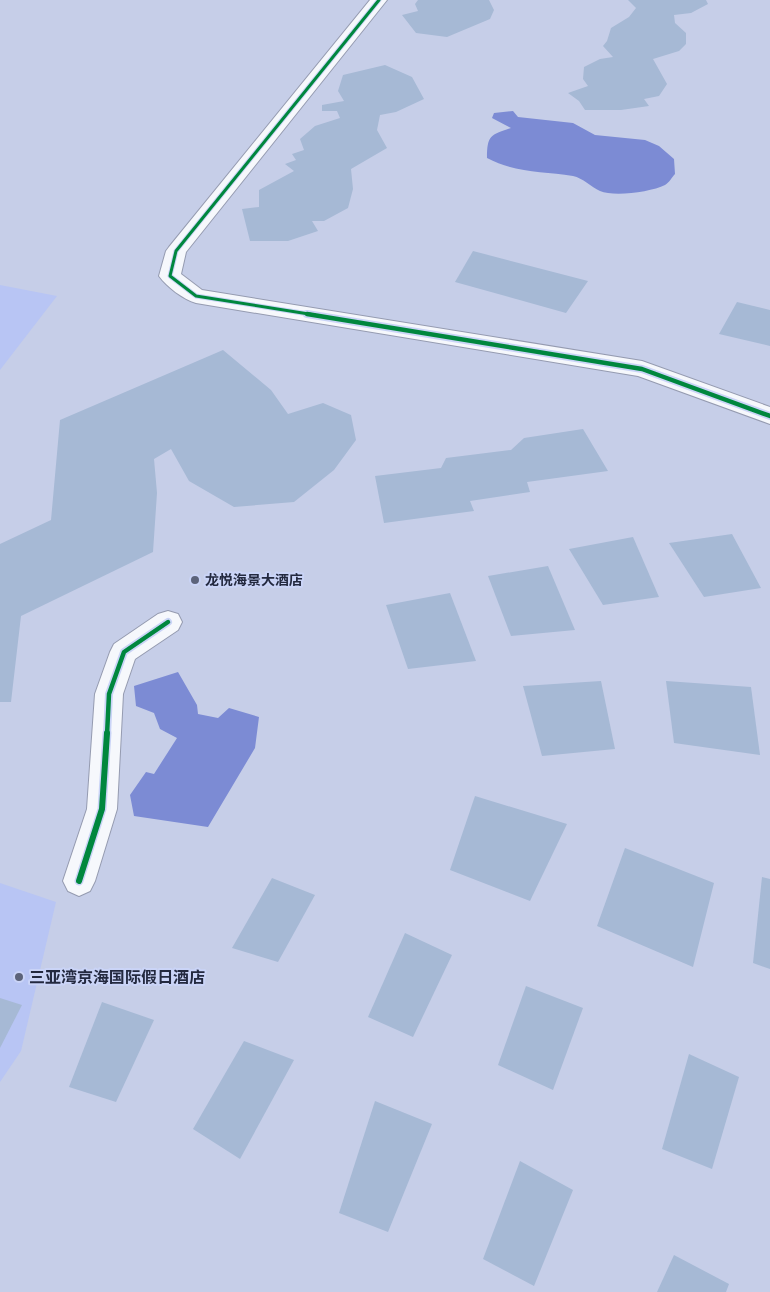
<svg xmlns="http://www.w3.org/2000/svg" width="770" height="1292" viewBox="0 0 770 1292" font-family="'Fira Sans Condensed','Noto Sans SC',sans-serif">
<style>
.built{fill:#b8c5f4}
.water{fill:#7c8bd4}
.building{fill:#a6b9d5}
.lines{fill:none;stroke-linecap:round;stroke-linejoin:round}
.street-casing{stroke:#959bb0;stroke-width:2}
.street{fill:#f6f8fc;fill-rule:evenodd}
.cycleway-far2-casing{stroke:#cad4f7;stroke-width:5}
.cycleway-far1-casing{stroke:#cad4f7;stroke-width:8}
.cycleway-casing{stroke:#cad4f7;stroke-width:9}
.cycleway-far2{stroke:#00873e;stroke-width:3}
.cycleway-far1{stroke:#00873e;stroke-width:4.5}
.cycleway{stroke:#00873e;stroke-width:6}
.poi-dot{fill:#5c637a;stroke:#cad4f7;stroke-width:2}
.labels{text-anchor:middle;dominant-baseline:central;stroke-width:4;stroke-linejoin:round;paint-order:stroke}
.poi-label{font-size:14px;font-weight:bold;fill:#23293f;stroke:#cad4f7;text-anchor:start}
.near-poi-label{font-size:16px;font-weight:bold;fill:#23293f;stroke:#cad4f7;text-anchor:start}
</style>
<rect width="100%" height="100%" fill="#c6cee8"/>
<g class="built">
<polygon points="0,285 57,296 0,370"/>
<polygon points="0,883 56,902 21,1051 0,1082"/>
</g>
<g class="water">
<path d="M513,111L518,117L573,123L595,135L645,140L659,146L674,159L675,174C672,177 669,183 665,185C651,192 614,197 600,191C591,187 583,178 573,176C543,171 515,173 487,158C487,135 491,135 511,128L492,118L494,113Z"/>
<polygon points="178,672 197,705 198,714 218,718 229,708 259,717 255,748 208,827 134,816 130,795 146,772 154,774 177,738 160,729 154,713 136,706 134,686"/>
</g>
<g class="building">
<polygon points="418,0 489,0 494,10 490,19 447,37 416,33 402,15 418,11 415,4"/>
<polygon points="628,0 706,0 708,4 691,13 674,15 675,23 686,33 686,44 679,51 653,59 667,84 659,96 644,99 649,106 621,110 585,110 579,101 568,93 588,86 583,79 584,67 600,59 613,57 603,46 607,41 611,28 629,17 636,8"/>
<polygon points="385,65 412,77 424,99 396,112 380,115 377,130 387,148 351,169 353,189 348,208 324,221 312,221 318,231 288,241 250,241 242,209 259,207 259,190 294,171 285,164 296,160 292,154 304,150 300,139 315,126 340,118 337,111 322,111 322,105 344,101 338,91 343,75"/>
<polygon points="473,251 588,281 566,313 455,282"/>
<polygon points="737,302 770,310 770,346 719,334"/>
<polygon points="223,350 271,390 288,414 323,403 351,415 356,440 334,470 294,502 234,507 189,481 171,449 154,459 157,493 153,552 21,616 11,702 0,702 0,544 51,520 60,420"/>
<polygon points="583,429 608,471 527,482 530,492 470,501 474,511 384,523 375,476 441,468 446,458 511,450 524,438"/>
<polygon points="732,534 761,588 704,597 669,543"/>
<polygon points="633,537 659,597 603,605 569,549"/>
<polygon points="548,566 575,630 511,636 488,576"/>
<polygon points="450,593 476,661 408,669 386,605"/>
<polygon points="601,681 615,749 542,756 523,686"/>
<polygon points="666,681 751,687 760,755 674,743"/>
<polygon points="475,796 567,824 530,901 450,870"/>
<polygon points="625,848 714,883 693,967 597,926"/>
<polygon points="762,877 770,879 770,969 753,963"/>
<polygon points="272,878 315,895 278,962 232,948"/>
<polygon points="405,933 452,955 413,1037 368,1017"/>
<polygon points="526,986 583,1008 553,1090 498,1065"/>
<polygon points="0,998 22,1005 0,1048"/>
<polygon points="102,1002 154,1020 116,1102 69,1087"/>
<polygon points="244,1041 294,1060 240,1159 193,1129"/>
<polygon points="689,1054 739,1077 712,1169 662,1149"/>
<polygon points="375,1101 432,1124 388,1232 339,1213"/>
<polygon points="520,1161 573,1190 534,1286 483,1259"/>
<polygon points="674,1255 729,1284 726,1292 657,1292"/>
</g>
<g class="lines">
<g class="street-casing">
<g id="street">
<path d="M370,0H387L186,252L181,274L202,290L642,361L770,407V424L638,376L196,303C183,299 167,287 159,276L166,251L169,247Z"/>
<polygon points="168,611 178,614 182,622 178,630 135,659 123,694 117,809 95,881 90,891 79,896 68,891 63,881 87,809 95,694 110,652 114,644 158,614"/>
</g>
</g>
<use href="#street" class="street"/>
<g class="cycleway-far2-casing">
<polyline id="cycleway-far2" points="315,315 196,296 170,276 176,251 379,0"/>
</g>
<g class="cycleway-far1-casing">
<g id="cycleway-far1">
<polyline points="307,314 642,369 770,416"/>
<polyline points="107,735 109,694 124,652 168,622"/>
</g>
</g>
<g class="cycleway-casing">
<polyline id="cycleway" points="79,881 102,809 107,733"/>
</g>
<use href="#cycleway-far2" class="cycleway-far2"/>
<use href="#cycleway-far1" class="cycleway-far1"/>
<use href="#cycleway" class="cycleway"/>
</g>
<g class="poi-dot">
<circle cx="195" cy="580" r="5"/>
<circle cx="19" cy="977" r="5"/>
</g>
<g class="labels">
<g class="poi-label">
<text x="205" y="580">龙悦海景大酒店</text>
</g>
<g class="near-poi-label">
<text x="29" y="977">三亚湾京海国际假日酒店</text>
</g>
</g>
</svg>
